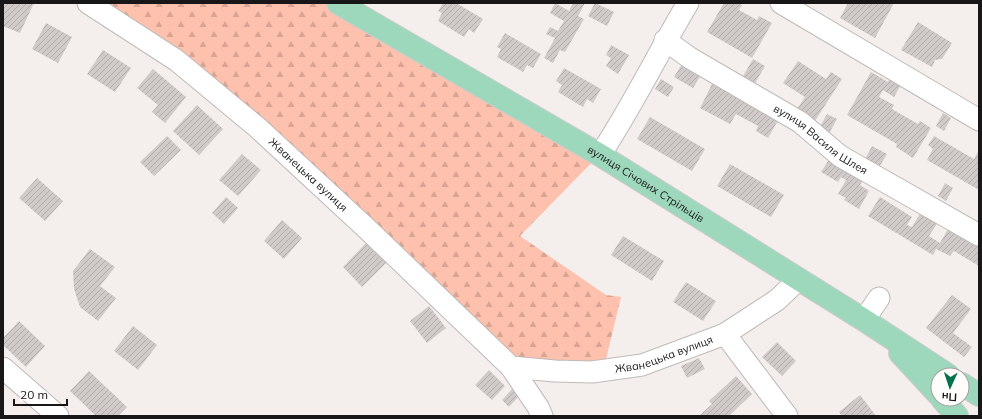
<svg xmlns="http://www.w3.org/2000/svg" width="982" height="419" viewBox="0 0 982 419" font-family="Mulish,sans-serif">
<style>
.forest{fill:url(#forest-firs)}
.building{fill:url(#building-hatch)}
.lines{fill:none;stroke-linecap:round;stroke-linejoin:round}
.minor-casing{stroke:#c0bab9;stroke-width:23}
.major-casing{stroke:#ccc;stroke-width:24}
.minor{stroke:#fff;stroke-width:21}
.major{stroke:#9dd8bd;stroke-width:22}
.labels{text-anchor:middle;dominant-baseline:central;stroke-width:3.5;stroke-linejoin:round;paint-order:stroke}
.street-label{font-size:11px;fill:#181616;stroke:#fffcfc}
</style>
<defs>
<pattern id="forest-firs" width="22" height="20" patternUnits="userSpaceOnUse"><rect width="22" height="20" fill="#fdc1ad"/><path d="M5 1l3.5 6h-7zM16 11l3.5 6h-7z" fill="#d8a594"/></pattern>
<pattern id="building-hatch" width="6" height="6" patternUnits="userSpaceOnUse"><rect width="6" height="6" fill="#d0cac9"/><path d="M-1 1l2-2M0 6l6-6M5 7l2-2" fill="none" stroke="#b2adac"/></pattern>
</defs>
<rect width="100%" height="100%" fill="#f4eeec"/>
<polygon class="forest" points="89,3 339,3 599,155 520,236 606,295 621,297 606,359 591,370 511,366 366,227"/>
<g class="building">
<polygon points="3,3 34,3 20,33 3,26"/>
<polygon points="443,3 456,3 483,19 474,33 469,29 464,37 438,21 442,13 438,11"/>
<polygon points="555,3 569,11 573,3 585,3 578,16 584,19 565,52 560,50 553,63 544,58 555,38 546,34 550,27 558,31 564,21 550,13"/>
<polygon points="595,3 614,12 607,26 588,16"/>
<polygon points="724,3 738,3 742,5 739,10 757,20 759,16 772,23 752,58 707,32"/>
<polygon points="848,3 894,3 875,38 840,18"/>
<polygon points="918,22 952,43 942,59 935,60 932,67 901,50"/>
<polygon points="46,23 72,37 58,63 32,49"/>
<polygon points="505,33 541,54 533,68 527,65 523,72 497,57 501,49 497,47"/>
<polygon points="611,45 629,55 618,74 606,66 611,58 606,55"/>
<polygon points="103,50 131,68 115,92 87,74"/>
<polygon points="753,59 765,66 754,85 742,78"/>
<polygon points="798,61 826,79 831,72 842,79 813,124 795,112 805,97 783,83"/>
<polygon points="682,64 701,75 693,88 674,77"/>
<polygon points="564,68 601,89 593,103 587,99 583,107 558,92 562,85 556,81"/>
<polygon points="153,69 186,97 165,123 152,112 158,105 137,88"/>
<polygon points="871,72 888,82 891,76 902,83 894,97 883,90 879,97 894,105 892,109 918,124 920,121 931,128 913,158 896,147 897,144 847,115"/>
<polygon points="661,79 674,87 668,97 655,89"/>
<polygon points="713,82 779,119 768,138 756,131 758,126 736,114 730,124 700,108"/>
<polygon points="197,105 223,129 199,155 173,131"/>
<polygon points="943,113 951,118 944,131 936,126"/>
<polygon points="827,114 837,119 827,137 817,132"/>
<polygon points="650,117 705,149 692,171 637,139"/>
<polygon points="167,136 181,150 154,176 140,162"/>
<polygon points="934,136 974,159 979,150 979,190 927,160 933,149 928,145"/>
<polygon points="872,146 887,154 878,169 864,161"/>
<polygon points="242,154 261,170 238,196 219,180"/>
<polygon points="830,158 864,178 860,185 869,191 859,209 844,200 846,198 838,194 846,180 841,177 838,182 821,172"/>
<polygon points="730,164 784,195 771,217 717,186"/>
<polygon points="37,178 63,201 45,221 19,198"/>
<polygon points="945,183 953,188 946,201 938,196"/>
<polygon points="226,197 238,208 224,224 212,213"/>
<polygon points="880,197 912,217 907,225 912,227 921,212 938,222 929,236 940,243 948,229 979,244 979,266 954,251 950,256 936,249 933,255 868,216"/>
<polygon points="282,220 302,238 284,259 264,241"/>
<polygon points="623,236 664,261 652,281 611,255"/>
<polygon points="368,241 388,261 362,287 343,267"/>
<polygon points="90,249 115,267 100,286 116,298 98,321 80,307 74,289 73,271"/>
<polygon points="686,282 716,301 703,321 673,302"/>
<polygon points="952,295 971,309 953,333 972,347 964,357 926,328"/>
<polygon points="429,306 446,328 427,343 410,321"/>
<polygon points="19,321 45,346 26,367 3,345 3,338"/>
<polygon points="133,326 157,345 138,370 114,351"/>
<polygon points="777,342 796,361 782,376 762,357"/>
<polygon points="699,358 705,369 687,378 681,366"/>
<polygon points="489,370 505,386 492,400 475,385"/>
<polygon points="89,371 127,407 118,416 96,416 70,391"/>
<polygon points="736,376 752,394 729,416 699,416 712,404 709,401"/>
<polygon points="512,389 519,396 509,407 502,400"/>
<polygon points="860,395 876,416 842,416 839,412"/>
</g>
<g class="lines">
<g class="minor-casing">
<g id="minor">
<path id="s1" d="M88,3L176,60L258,128L365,227L511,367L555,371L592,372L642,365L725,334L777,300L798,280"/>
<polyline points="781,3 979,120"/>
<path id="s2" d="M665,40L690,58L800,122L840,156L979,235"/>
<path d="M600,155C632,107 658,53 688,3"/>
<polyline points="864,320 879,298"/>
<polyline points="725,334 787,416"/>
<polyline points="511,367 538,407 542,416"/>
<polyline points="3,368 58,416"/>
</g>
</g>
<g class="major-casing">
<g id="major">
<path id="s3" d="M338,3L600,155L864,320L948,375"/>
<polyline points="900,353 938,394"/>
<polyline points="962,384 979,395"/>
<polyline points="942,399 957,416"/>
</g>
</g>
<use href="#minor" class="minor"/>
<use href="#major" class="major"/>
</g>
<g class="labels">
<g class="street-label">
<text stroke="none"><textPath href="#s2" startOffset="185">вулиця Василя Шлея</textPath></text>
<text stroke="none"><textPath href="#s1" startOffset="280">Жванецька вулиця</textPath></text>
<text stroke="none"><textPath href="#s3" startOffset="357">вулиця Січових Стрільців</textPath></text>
<text stroke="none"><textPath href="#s1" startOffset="715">Жванецька вулиця</textPath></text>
</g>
</g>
<rect width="982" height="419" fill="none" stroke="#181616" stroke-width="8"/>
<g transform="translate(950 387) rotate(183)"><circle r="19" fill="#fffcfc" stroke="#a3a0a0"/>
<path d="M0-3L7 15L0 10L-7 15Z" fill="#00734d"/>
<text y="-6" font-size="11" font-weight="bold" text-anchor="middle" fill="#181616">Пн</text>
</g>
<path d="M14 399v6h53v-6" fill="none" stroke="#181616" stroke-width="2"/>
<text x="20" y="399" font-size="12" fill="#181616" stroke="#fffcfc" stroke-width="3" paint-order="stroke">20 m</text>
</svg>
